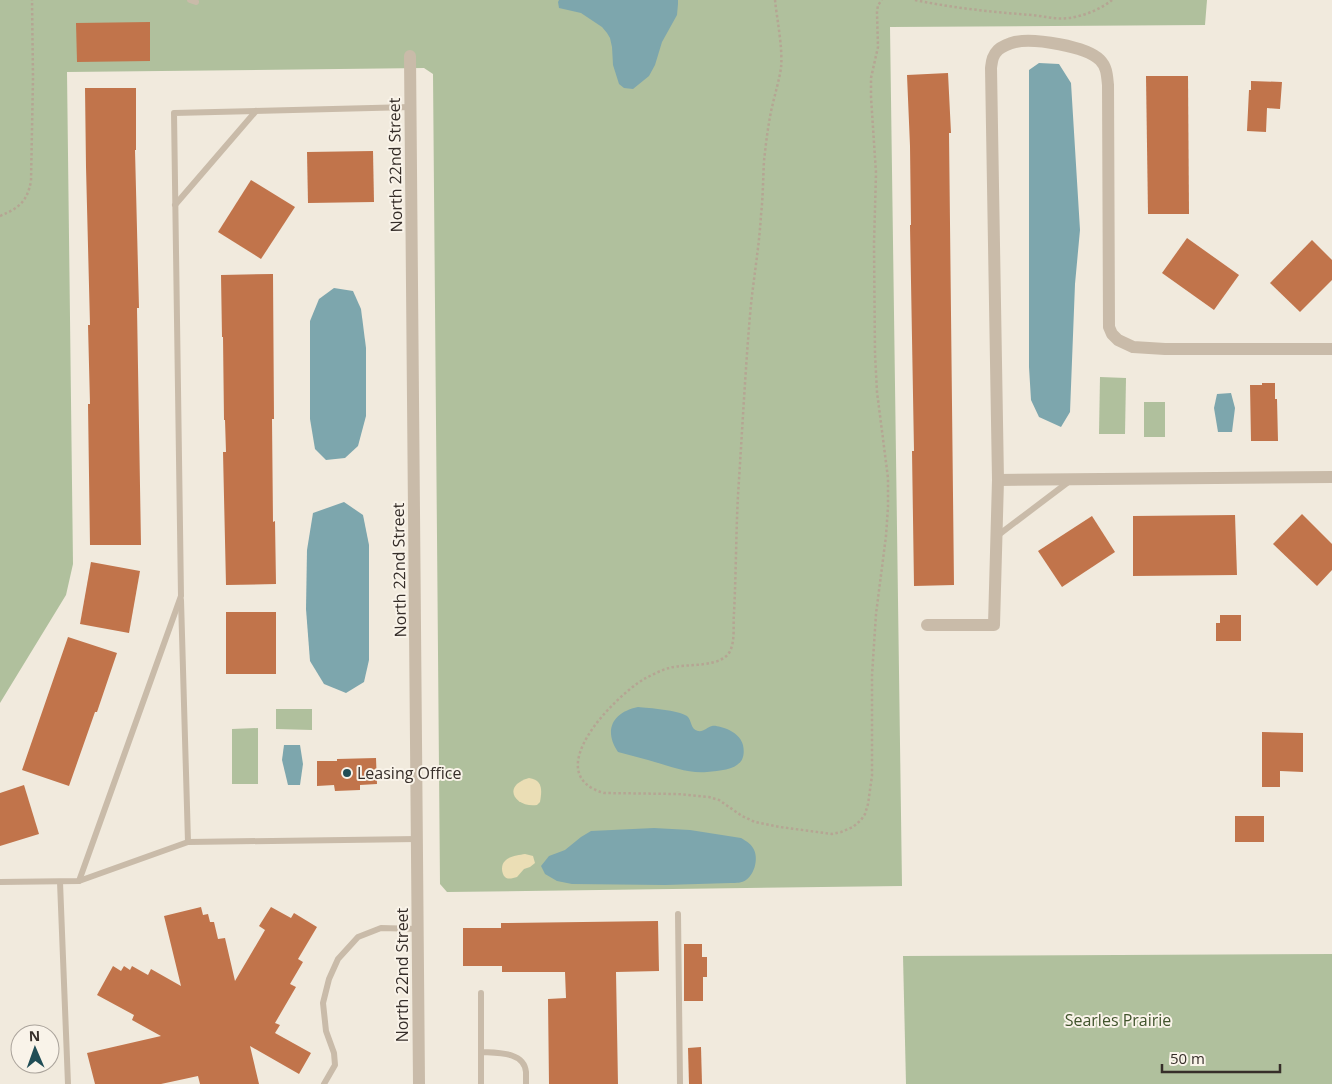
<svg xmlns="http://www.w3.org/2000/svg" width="1332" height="1084" viewBox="0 0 1332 1084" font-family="'Open Sans',sans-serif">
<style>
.green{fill:#b0c09d}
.sand{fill:#ebdeb5}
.water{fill:#7da6ad}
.building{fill:#c1744b}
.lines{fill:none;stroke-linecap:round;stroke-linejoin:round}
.path{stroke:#b5a593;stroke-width:2.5;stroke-dasharray:2.5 2.5;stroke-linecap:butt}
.lane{stroke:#c9bba9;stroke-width:6}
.street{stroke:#c9bba9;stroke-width:12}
.poi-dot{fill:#204d56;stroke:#f9f3e9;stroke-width:2}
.labels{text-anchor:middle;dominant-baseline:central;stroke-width:4;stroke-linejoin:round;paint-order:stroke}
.street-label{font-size:16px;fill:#362e29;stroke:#f9f3e9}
.poi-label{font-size:16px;fill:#362e29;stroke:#f9f3e9;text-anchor:start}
.park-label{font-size:16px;fill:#41542d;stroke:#f9f3e9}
</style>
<rect width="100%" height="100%" fill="#f1eadd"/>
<g class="green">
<polygon points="0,0 1207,0 1205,25 890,27 902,886 447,892 440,884 433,74 424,68 67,72 73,564 66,595 0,703"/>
<polygon points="1100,377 1126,378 1125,434 1099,434"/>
<rect x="1144" y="402" width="21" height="35"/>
<polygon points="276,709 312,709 312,730 276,729"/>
<polygon points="258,728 258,784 232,784 232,729"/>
<polygon points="1332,954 1332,1084 906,1084 903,956"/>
</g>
<g class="sand">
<path d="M529,778C543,780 542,790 540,802L537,805C515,808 501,786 529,778Z"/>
<path d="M525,854L533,856L535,863L530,867L524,869L517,877C513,878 508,880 505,877C501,873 501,864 505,861C509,856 519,855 525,854Z"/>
</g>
<g class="water">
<polygon points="559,0 678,0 678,4 677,15 662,42 655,65 649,76 633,89 624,88 619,84 613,65 612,47 610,38 607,33 602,27 581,13 559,8 558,2"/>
<polygon points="1039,63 1059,64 1071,83 1080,230 1075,284 1070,412 1061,427 1039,417 1031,400 1029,367 1029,70"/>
<polygon points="334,288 353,291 361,309 366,348 366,416 358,446 345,458 326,460 315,449 310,419 310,321 319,299"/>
<polygon points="1231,393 1235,408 1232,432 1218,432 1214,408 1217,394"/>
<polygon points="344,502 363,515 369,545 369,660 364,682 346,693 324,684 310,661 306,609 307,550 313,513"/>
<path d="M638,707C649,708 678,710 687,716C692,720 690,729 698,731C704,732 707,727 712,726C716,725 723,728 727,729C734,732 741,737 743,745C748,769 726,770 707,772C687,774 667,765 648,760C638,757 628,755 618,752C603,730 613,712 638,707Z"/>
<polygon points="284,745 300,745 303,764 300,785 288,785 282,760"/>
<path d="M654,828L690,830L741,838C746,841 750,843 753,848C759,857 755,874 746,880C742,883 736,883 731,883L665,885L572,884L557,881L545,874L541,866L549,856L565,850L581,837L591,831Z"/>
</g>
<g class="building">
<polygon points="150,22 150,61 77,62 76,23"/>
<polygon points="948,73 951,133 949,133 954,585 914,586 912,451 914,451 910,225 911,225 910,146 907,75"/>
<polygon points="1146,76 1188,76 1189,214 1148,214"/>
<polygon points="1251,81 1282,82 1280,109 1267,108 1266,132 1247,131 1249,90 1251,90"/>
<polygon points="85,88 136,88 136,150 135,150 139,308 137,308 141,545 90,545 88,404 90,404 88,325 90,325 86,167"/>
<polygon points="373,151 374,202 308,203 307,152"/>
<polygon points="251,180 295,207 261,259 218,232"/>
<polygon points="1187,238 1239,275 1214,310 1162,273"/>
<polygon points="1312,240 1332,260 1332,280 1300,312 1270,283"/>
<polygon points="273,274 274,419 272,419 273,522 275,521 276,584 226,585 223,452 226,452 225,420 224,420 223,337 222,337 221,275"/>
<polygon points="1262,383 1275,383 1275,399 1277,399 1278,441 1251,441 1250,385 1262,385"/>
<polygon points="1302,514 1332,544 1332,570 1317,586 1273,544"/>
<polygon points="1235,515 1237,575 1133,576 1133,516"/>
<polygon points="1092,516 1115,552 1062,587 1038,551"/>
<polygon points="91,562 140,571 129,633 80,624"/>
<rect x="226" y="612" width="50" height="62"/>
<polygon points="1220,615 1241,615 1241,641 1216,641 1216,623 1220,623"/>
<polygon points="68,637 117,653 97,712 95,712 69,786 22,770"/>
<polygon points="1262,732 1303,733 1303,772 1280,771 1280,787 1262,787"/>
<polygon points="376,758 377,784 360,785 360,790 335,791 334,785 317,786 317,761 337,761 337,759"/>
<polygon points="24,785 39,834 0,846 0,793"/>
<rect x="1235" y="816" width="29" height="26"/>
<polygon points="201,907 203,915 208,914 210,922 214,922 218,939 225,938 235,981 265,930 259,926 271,907 291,918 294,913 317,927 298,959 303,962 290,984 296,987 275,1023 280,1025 275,1033 311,1053 299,1074 250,1046 259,1084 200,1084 198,1076 161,1084 95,1084 87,1053 161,1036 132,1020 134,1015 97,995 113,966 121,971 124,966 130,970 132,966 148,975 151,969 181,986 164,916"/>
<polygon points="658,921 659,971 616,972 618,1084 549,1084 548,999 566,998 565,972 502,972 502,966 463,966 463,928 501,928 501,923"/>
<polygon points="684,944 702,944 702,957 707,957 707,977 703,977 703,1001 684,1001"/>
<polygon points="701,1047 702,1084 689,1084 688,1048"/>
</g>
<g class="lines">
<g class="path">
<path d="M775,0C777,20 783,48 781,68C779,81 775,94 772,107C768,125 766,143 764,161C763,179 763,197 761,215C759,249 753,281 750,315C745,375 742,435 738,495C736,534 736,574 734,613C733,624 735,638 731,649C724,669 686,663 669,668C661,670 652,675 644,679C614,697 538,774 604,793L677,794L709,797L719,800L742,816L755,822L780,827L832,834L841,832L853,827L861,820L865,814L868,804L872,776V675L876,614L886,536L888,507V478L877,392L875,354L874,244L876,173L871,97V78L878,47L877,12L878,5L882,0"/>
<path d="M915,0C953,8 992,12 1031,15C1044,16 1056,20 1069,18C1084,16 1101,9 1112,0"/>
<path d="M0,216C19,208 27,202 31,181L33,78L32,0"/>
</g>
<g class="lane">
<polyline points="190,0 196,2"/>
<polyline points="175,205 256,111"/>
<polyline points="997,536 1071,480"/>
<polyline points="181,600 188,842"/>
<polyline points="79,881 181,596 174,113 411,107"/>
<polyline points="0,882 79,881 188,842 417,839"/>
<polyline points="60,882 68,1084"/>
<polyline points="678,914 680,1084"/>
<path d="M481,1052C496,1053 524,1051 526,1072C526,1075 526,1080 526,1084"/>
<polyline points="324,1084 335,1065 334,1053 326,1031 323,1003 329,979 338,959 358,937 381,928 418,929"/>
<polyline points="481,1084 481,993"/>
</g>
<g class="street">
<polyline points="410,56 419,1084"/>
<polyline points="998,480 1332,477"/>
<path d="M927,625H994L998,480L991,68C992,61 992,56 998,50C1001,47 1010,43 1015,42C1034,38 1086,46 1100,60C1107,67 1107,76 1108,85L1109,327L1112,334L1118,340L1133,347L1165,349H1332"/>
</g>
</g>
<circle class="poi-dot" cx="347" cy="773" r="5"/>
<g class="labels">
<g class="street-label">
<text transform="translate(395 165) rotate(-91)">North 22nd Street</text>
<text transform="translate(399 570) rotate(-91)">North 22nd Street</text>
<text transform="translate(402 975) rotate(-90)">North 22nd Street</text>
</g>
<g class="poi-label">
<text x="357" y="773">Leasing Office</text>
</g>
<g class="park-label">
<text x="1118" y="1020">Searles Prairie</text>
</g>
</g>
<g transform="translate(35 1049) rotate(358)"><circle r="24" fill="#f9f3e9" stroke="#aba49c"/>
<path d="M0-4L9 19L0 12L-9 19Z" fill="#204d56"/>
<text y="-8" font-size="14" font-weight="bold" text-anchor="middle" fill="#362e29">N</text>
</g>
<path d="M1162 1064v8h118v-8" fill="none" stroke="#362e29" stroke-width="2.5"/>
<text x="1170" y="1064" font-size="15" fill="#362e29" stroke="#f9f3e9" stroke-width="4" paint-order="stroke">50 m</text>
</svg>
